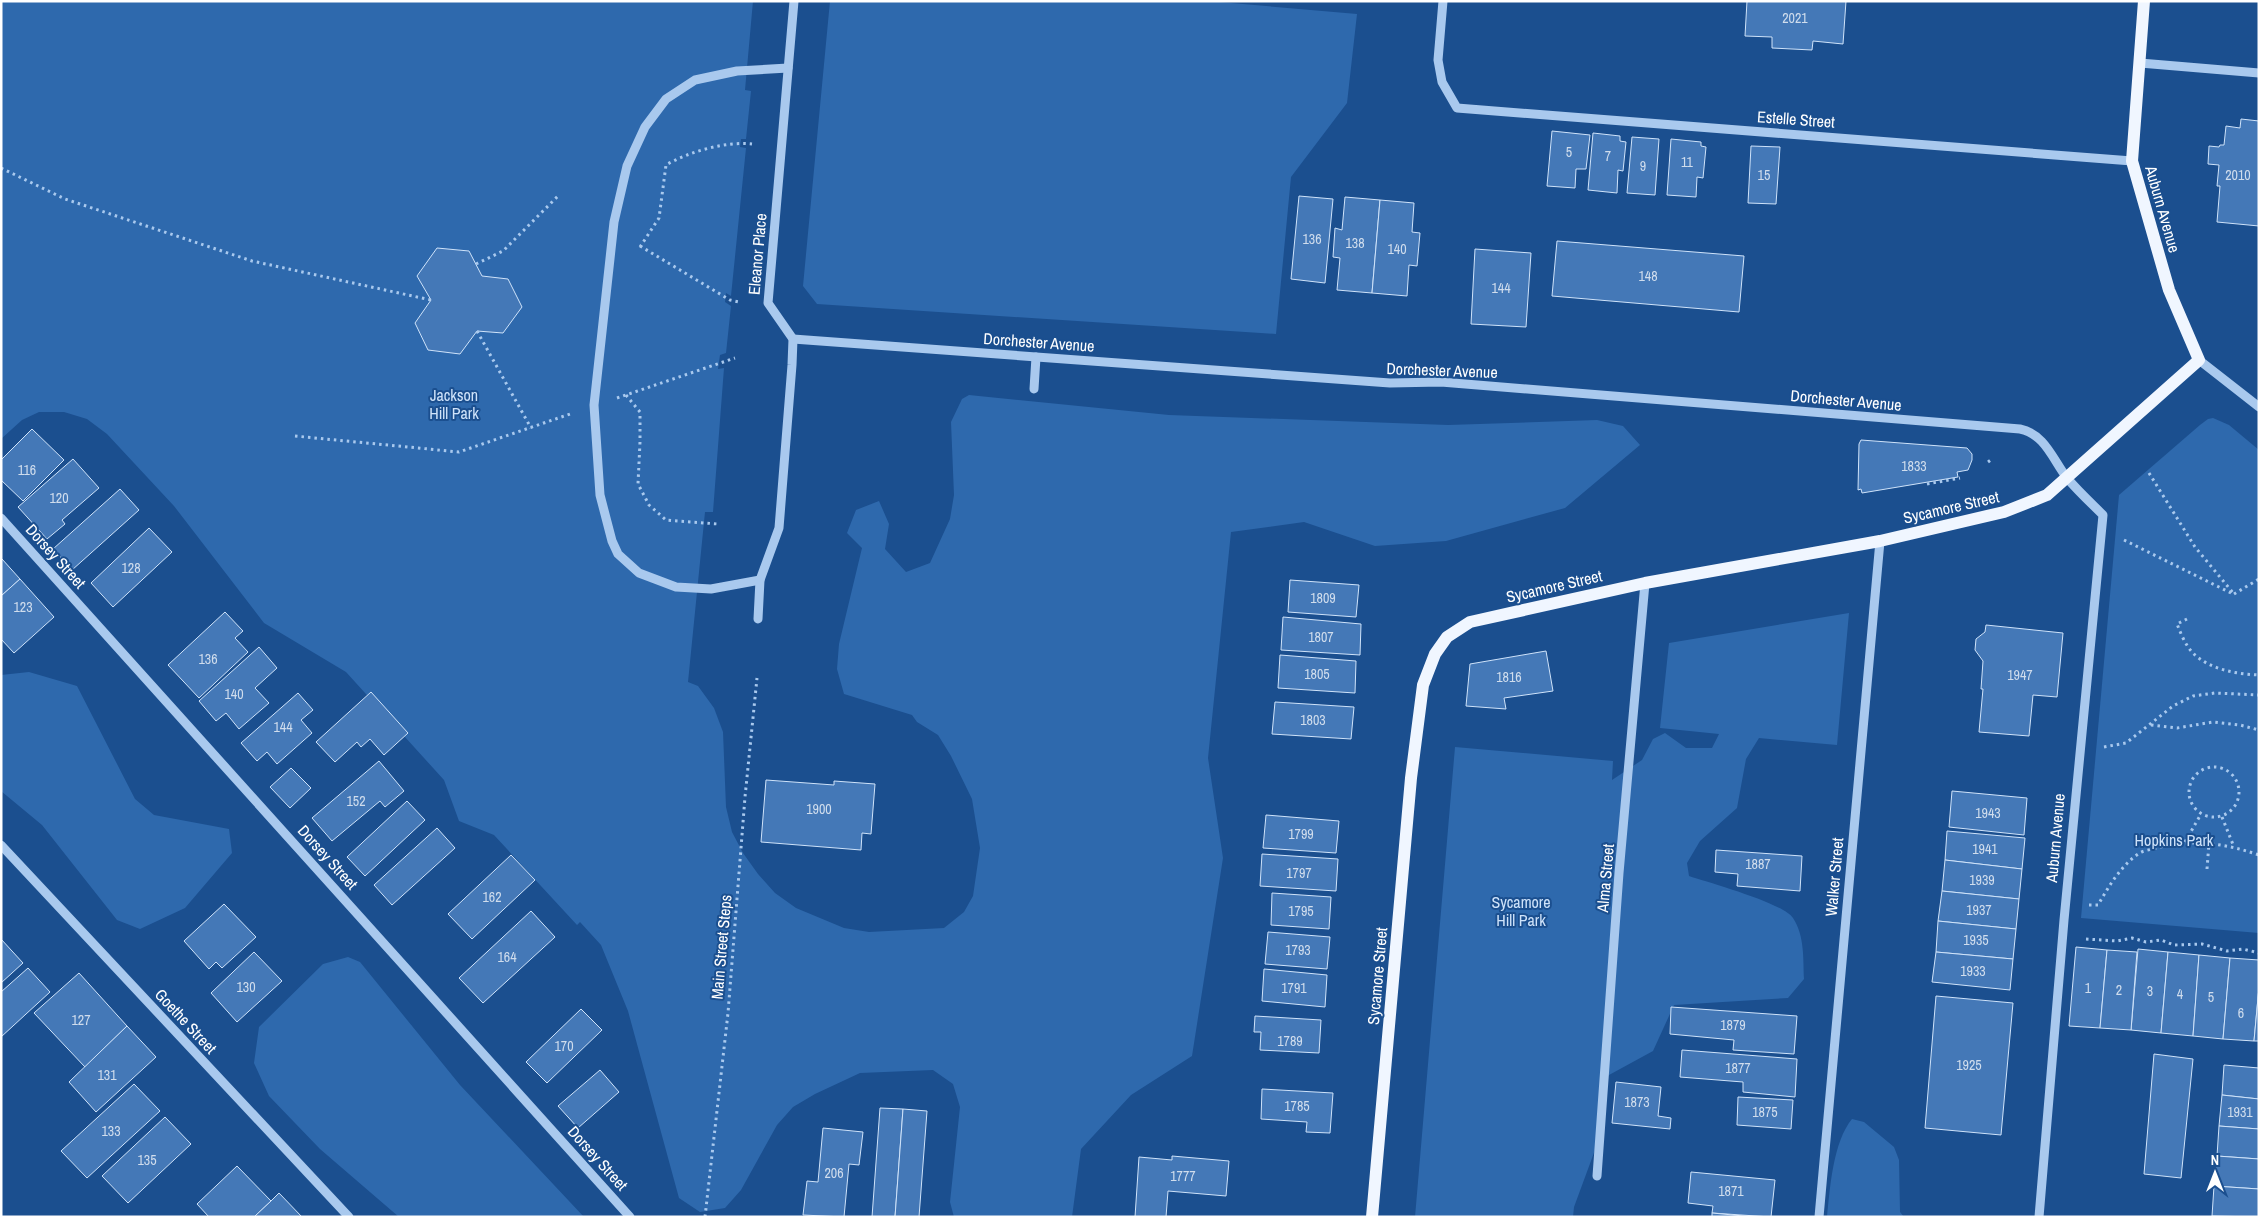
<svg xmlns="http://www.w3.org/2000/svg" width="2260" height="1218" viewBox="0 0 2260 1218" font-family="'Archivo Narrow',sans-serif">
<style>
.green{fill:#2e69ad}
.building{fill:#4478b7;stroke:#cfe3fa}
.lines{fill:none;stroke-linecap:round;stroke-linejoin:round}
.path{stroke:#a9c9ee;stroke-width:3;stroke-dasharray:2.5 4;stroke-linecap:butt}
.minor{stroke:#a9c9ee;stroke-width:9}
.major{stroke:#f0f6ff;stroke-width:12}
.labels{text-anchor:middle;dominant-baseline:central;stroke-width:4;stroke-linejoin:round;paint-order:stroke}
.number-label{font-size:14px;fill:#d0dded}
.street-label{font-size:16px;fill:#fff;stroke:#1b4f8f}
.park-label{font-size:16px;fill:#cfe3fa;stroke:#1b4f8f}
</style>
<rect width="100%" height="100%" fill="#1b4f8f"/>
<g class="green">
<polygon points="1,1 753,1 745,90 751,91 746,139 741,139 740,147 746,148 731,296 726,293 725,302 731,306 726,353 720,355 718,369 724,368 713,512 705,512 688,682 698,686 714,708 723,732 726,807 732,832 743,853 758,874 775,893 796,908 844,928 869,932 944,928 964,912 973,896 980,848 972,799 951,756 938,735 917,722 912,715 844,694 837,669 839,644 862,548 847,533 856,510 879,501 889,524 885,549 906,572 930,563 950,519 954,495 951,422 962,399 969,395 1169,415 1448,425 1597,420 1623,426 1640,445 1565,508 1446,541 1375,546 1304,522 1231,532 1208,758 1223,858 1192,1056 1131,1095 1081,1149 1072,1217 954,1217 950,1202 960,1107 953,1084 933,1070 860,1073 815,1094 793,1107 777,1125 741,1190 725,1208 700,1212 679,1198 628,1011 601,945 580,922 577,925 494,835 459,821 444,780 346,672 264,623 174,506 107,434 87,419 64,412 39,412 22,420 1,439"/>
<polygon points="830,1 1208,1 1357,14 1347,103 1291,177 1276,334 817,304 803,286"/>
<polygon points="2213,418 2229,425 2259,450 2259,933 2081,918 2119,495 2200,425 2208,419"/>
<path d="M1849,613L1837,745L1759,738L1746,759L1737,808L1700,841L1687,863L1689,876C1710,883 1783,903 1793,918C1805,936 1803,960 1804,979L1788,998L1674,1005L1653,1051L1609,1075L1602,1086L1595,1150L1574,1207L1573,1217H1415L1455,747L1613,761L1612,780L1642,760L1653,739L1665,733L1686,748H1712L1719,734L1660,728L1669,643Z"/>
<polygon points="29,672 77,686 135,799 154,815 229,829 232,853 185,908 140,929 117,920 42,825 1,791 1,675"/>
<polygon points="348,957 360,962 460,1085 584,1217 399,1217 320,1149 269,1096 254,1063 259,1027 323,964"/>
<path d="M1852,1119L1864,1122L1894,1147L1899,1160L1900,1212L1904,1217H1827C1830,1188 1833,1142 1852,1119Z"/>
</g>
<g class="building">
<polygon points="1747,1 1846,1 1843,44 1813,41 1812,50 1772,48 1772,37 1745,36"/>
<polygon points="2241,119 2259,121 2259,226 2217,222 2220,186 2217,186 2219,165 2208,164 2209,146 2219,147 2220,145 2224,145 2226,126 2240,128"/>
<polygon points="1552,131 1590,135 1586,169 1576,169 1575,188 1547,186"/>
<polygon points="1593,133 1620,136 1620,141 1626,142 1623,171 1618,170 1617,193 1588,190"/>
<polygon points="1632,137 1659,139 1655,195 1627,193"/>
<polygon points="1671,139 1701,142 1701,146 1706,147 1703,178 1697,177 1696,197 1667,195"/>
<polygon points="1751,146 1780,147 1776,204 1748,203"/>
<polygon points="1299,196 1333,199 1325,283 1291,279"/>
<polygon points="1345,197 1380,200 1372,293 1337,290 1340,258 1333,257 1335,228 1342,230"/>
<polygon points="1380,200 1414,203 1412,232 1420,233 1417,266 1409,265 1407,296 1372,293"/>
<polygon points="1557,241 1744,256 1739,312 1552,296"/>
<polygon points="437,248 469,251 482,276 508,279 522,307 503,333 477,331 460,354 428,350 415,323 431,300 417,276"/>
<polygon points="1475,249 1531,253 1526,327 1471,324"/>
<polygon points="32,429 64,460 23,501 1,480 1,460"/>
<polygon points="1861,440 1967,448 1972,454 1972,460 1968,470 1957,472 1958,477 1862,493 1861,489 1858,490 1859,444"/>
<polygon points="73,459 99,488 62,520 65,524 47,539 18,507"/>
<polygon points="120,489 139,510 72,570 53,549"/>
<polygon points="149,528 172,552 113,607 91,583"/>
<polygon points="2,559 20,579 1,596 1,560"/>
<polygon points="20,579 54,617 14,653 1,639 1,596"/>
<polygon points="1290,580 1359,585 1356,617 1288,612"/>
<polygon points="225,612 243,631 235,638 248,652 199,698 168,665"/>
<polygon points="1283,617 1361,624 1360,655 1281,650"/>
<polygon points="1986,625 2063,633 2057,697 2033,695 2029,736 1979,732 1983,689 1981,689 1983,661 1975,650 1976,639 1985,632"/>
<polygon points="259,647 277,668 255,688 269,703 239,729 226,713 216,721 199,701"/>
<polygon points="1546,651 1553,691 1504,698 1506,709 1466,706 1470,664"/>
<polygon points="1280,655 1356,661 1355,693 1278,688"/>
<polygon points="371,692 408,733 384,755 370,739 361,747 357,742 335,762 316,742"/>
<polygon points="298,693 313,710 301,720 312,733 277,764 267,752 257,761 241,743"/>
<polygon points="1275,702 1354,707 1351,739 1272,734"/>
<polygon points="379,761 404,791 385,807 380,801 332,841 312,818"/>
<polygon points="291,768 311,788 290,808 270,787"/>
<polygon points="766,780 834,785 834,781 875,784 871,834 862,833 861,850 761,842"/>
<polygon points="1952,791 2027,798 2024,835 1949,827"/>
<polygon points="407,801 425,820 365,876 347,857"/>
<polygon points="1266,815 1339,821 1336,853 1263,848"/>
<polygon points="437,828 455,848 392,905 374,885"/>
<polygon points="1947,831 2025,838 2022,869 1945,860"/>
<polygon points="1716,850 1802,856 1800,891 1737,886 1738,874 1715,872"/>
<polygon points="1262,854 1338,859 1336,891 1260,886"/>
<polygon points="511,855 535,880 472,939 448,914"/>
<polygon points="1945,860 2022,869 2019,899 1942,891"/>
<polygon points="1942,891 2019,899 2016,929 1938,921"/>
<polygon points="1272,893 1331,897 1329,929 1271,925"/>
<polygon points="224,904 256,937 222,968 216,962 209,969 184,941"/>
<polygon points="531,911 555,937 483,1003 459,978"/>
<polygon points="1938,921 2016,929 2013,959 1936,952"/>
<polygon points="1268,932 1330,937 1327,969 1265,964"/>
<polygon points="1,939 23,963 1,983"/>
<polygon points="2076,947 2107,950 2100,1028 2069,1026"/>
<polygon points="2138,949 2168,952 2161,1033 2131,1030"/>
<polygon points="2107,950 2137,952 2131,1030 2100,1028"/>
<polygon points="254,952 282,981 237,1022 211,993"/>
<polygon points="1936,952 2013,959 2010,990 1932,982"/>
<polygon points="2168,952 2199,955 2193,1036 2161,1033"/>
<polygon points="2199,955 2230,958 2223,1039 2193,1036"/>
<polygon points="2230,958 2259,960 2259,987 2254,1041 2223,1039"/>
<polygon points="28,968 50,992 1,1037 1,992"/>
<polygon points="1264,969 1327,975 1325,1007 1262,1001"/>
<polygon points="79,973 127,1026 85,1067 34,1013"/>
<polygon points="2259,987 2259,1041 2254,1041"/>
<polygon points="1936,996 2013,1003 2001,1135 1925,1128"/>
<polygon points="1671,1007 1797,1016 1794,1054 1733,1050 1734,1040 1670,1034"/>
<polygon points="581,1009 602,1030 547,1083 526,1062"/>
<polygon points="1255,1016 1321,1020 1319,1053 1260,1050 1261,1032 1254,1032"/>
<polygon points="127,1026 156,1057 96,1112 69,1082"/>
<polygon points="1682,1050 1797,1059 1795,1097 1743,1092 1743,1082 1680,1077"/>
<polygon points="2154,1054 2193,1059 2181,1178 2144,1174"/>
<polygon points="2224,1065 2259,1068 2259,1099 2222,1095"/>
<polygon points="600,1070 619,1092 578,1128 558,1106"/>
<polygon points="1616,1082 1661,1087 1658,1116 1671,1118 1670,1129 1612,1123"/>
<polygon points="134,1084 160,1111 87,1178 61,1151"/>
<polygon points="1262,1089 1333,1093 1330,1133 1306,1132 1307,1122 1261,1119"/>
<polygon points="2222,1095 2259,1099 2259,1129 2219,1126"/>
<polygon points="1738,1097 1793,1100 1791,1129 1737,1125"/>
<polygon points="880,1108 903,1109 895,1217 872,1217"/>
<polygon points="903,1109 927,1111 919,1217 895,1217"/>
<polygon points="165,1117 191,1144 128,1203 102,1176"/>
<polygon points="2219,1126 2259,1129 2259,1159 2217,1156"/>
<polygon points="823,1128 863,1132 859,1165 849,1164 844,1217 803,1215 807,1181 818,1182"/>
<polygon points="1172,1156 1229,1161 1226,1196 1168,1191 1166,1217 1135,1217 1139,1157 1172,1160"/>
<polygon points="2217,1156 2259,1159 2259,1189 2214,1186"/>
<polygon points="237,1166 271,1201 254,1217 209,1217 197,1204"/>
<polygon points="1691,1172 1775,1180 1771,1217 1712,1213 1713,1206 1688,1203"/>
<polygon points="2214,1186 2259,1189 2259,1217 2212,1216"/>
<polygon points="279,1193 302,1217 254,1217 271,1201"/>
<polygon points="1712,1213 1754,1217 1712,1217"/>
</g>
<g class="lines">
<g class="path">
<polyline points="1,168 65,199 252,261 431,300"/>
<polyline points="640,246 730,300 739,302"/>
<path d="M640,247L659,218L666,165C688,152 726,141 752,144"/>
<polyline points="476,264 503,251 558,196"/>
<polyline points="477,331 531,428"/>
<polyline points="626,395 640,412 640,442 638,484 649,505 666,520 718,524"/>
<polyline points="617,398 735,358"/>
<polyline points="295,436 459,452 573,413"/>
<polyline points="1988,462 1992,459"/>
<polyline points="2149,473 2195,547 2234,594"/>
<polyline points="1927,484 1960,478"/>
<polyline points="2124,540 2231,593"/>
<polyline points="2234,594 2259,579"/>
<path d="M2187,619L2177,624C2181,634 2186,647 2195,655C2212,670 2237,674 2259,675"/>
<polyline points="2151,725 2177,728 2213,722 2240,725 2259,730"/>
<polyline points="2104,747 2126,743 2173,706 2193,696 2215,693 2259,695"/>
<circle cx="2214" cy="792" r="25"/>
<polyline points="2222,817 2234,847"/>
<polyline points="2185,842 2201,814"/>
<polyline points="2207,869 2209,843"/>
<path d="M2089,905H2098C2109,886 2120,867 2138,854C2142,851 2148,850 2153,849C2189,838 2224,843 2259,855"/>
<polyline points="2086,939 2117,941 2132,938 2146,942 2161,940 2174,945 2202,944 2227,951 2243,949 2259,953"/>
<polyline points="705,1217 728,1013 745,797 757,678"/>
</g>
<g class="minor">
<polyline points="1443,1 1438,60 1442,82 1457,108 2132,161"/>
<polyline points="2140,63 2259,73"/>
<path d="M793,339L1390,383L1441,382L2020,429C2045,434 2053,460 2067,478C2078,491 2091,503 2103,515L2064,920L2039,1217"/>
<polyline points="2199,360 2259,407"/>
<polyline points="1034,389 1036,357"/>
<polyline points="1,518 630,1217"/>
<polyline points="760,580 711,589 676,587 639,573 618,554 612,541 600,495 594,405 614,222 627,166 645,127 666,99 695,80 737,71 788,68"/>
<polyline points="758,619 760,580 779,528 792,365 793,339 768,303 794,1"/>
<polyline points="1,845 349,1217"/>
<polyline points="1597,1176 1619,873 1645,583"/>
<polyline points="1819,1217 1880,541"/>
</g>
<polyline class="major" points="1372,1217 1411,778 1423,685 1435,654 1447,637 1470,622 1645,583 1880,541 2004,512 2047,495 2199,360 2169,290 2132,161 2144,1"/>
</g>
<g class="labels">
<g class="number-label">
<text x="1795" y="18">2021</text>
<text x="1569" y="152">5</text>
<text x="1608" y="156">7</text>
<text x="1687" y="162">11</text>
<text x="1643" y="166">9</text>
<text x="1764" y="175">15</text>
<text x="2238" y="175">2010</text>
<text x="1312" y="239">136</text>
<text x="1355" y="243">138</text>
<text x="1397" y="249">140</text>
<text x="1648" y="276">148</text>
<text x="1501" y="288">144</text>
<text x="1914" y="466">1833</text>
<text x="27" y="470">116</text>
<text x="59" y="498">120</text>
<text x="131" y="568">128</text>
<text x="1323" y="598">1809</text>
<text x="23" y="607">123</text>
<text x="1321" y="637">1807</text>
<text x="208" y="659">136</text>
<text x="1317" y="674">1805</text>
<text x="2020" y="675">1947</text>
<text x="1509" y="677">1816</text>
<text x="234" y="694">140</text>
<text x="1313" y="720">1803</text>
<text x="283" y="727">144</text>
<text x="356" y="801">152</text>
<text x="819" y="809">1900</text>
<text x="1988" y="813">1943</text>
<text x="1301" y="834">1799</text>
<text x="1985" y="849">1941</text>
<text x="1758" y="864">1887</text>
<text x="1299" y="873">1797</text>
<text x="1982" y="880">1939</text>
<text x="492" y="897">162</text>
<text x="1979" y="910">1937</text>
<text x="1301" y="911">1795</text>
<text x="1976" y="940">1935</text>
<text x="1298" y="950">1793</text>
<text x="507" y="957">164</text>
<text x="1973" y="971">1933</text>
<text x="246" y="987">130</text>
<text x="1294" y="988">1791</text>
<text x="2088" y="988">1</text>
<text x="2119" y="990">2</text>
<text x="2150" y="991">3</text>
<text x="2180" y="994">4</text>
<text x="2211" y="997">5</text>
<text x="2241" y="1013">6</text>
<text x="81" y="1020">127</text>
<text x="1733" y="1025">1879</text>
<text x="1290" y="1041">1789</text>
<text x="564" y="1046">170</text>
<text x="1969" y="1065">1925</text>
<text x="1738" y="1068">1877</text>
<text x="107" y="1075">131</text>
<text x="1637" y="1102">1873</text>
<text x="1297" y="1106">1785</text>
<text x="1765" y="1112">1875</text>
<text x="2240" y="1112">1931</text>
<text x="111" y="1131">133</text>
<text x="147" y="1160">135</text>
<text x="834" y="1173">206</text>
<text x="1183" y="1176">1777</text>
<text x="1731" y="1191">1871</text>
</g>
<g class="street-label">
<text transform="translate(1796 119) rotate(4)">Estelle Street</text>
<text transform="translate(2163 209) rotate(74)">Auburn Avenue</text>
<text transform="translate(757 254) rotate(-85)">Eleanor Place</text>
<text transform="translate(1039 342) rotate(4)">Dorchester Avenue</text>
<text transform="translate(1442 370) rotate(2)">Dorchester Avenue</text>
<text transform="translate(1846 400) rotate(5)">Dorchester Avenue</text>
<text transform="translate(1951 507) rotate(-13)">Sycamore Street</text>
<text transform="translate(56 556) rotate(48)">Dorsey Street</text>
<text transform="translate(1554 586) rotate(-13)">Sycamore Street</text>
<text transform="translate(2055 838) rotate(-85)">Auburn Avenue</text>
<text transform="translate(328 857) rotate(48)">Dorsey Street</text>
<text transform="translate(1834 877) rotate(-85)">Walker Street</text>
<text transform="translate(1605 878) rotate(-85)">Alma Street</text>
<text transform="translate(721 947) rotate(-85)">Main Street Steps</text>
<text transform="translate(1377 976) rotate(-85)">Sycamore Street</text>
<text transform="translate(186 1021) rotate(47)">Goethe Street</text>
<text transform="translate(598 1158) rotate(48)">Dorsey Street</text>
</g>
<g class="park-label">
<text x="454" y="395">Jackson<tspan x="454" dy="18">Hill Park</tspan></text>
<text x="2174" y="840">Hopkins Park</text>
<text x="1521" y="902">Sycamore<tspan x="1521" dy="18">Hill Park</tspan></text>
</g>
</g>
<rect width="2260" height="1218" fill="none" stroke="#ffffff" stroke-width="5"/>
<g transform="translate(2215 1173)" stroke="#1b4f8f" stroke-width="4" paint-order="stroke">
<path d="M0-4L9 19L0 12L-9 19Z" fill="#ffffff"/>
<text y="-8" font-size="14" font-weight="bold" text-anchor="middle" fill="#ffffff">N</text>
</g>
</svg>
